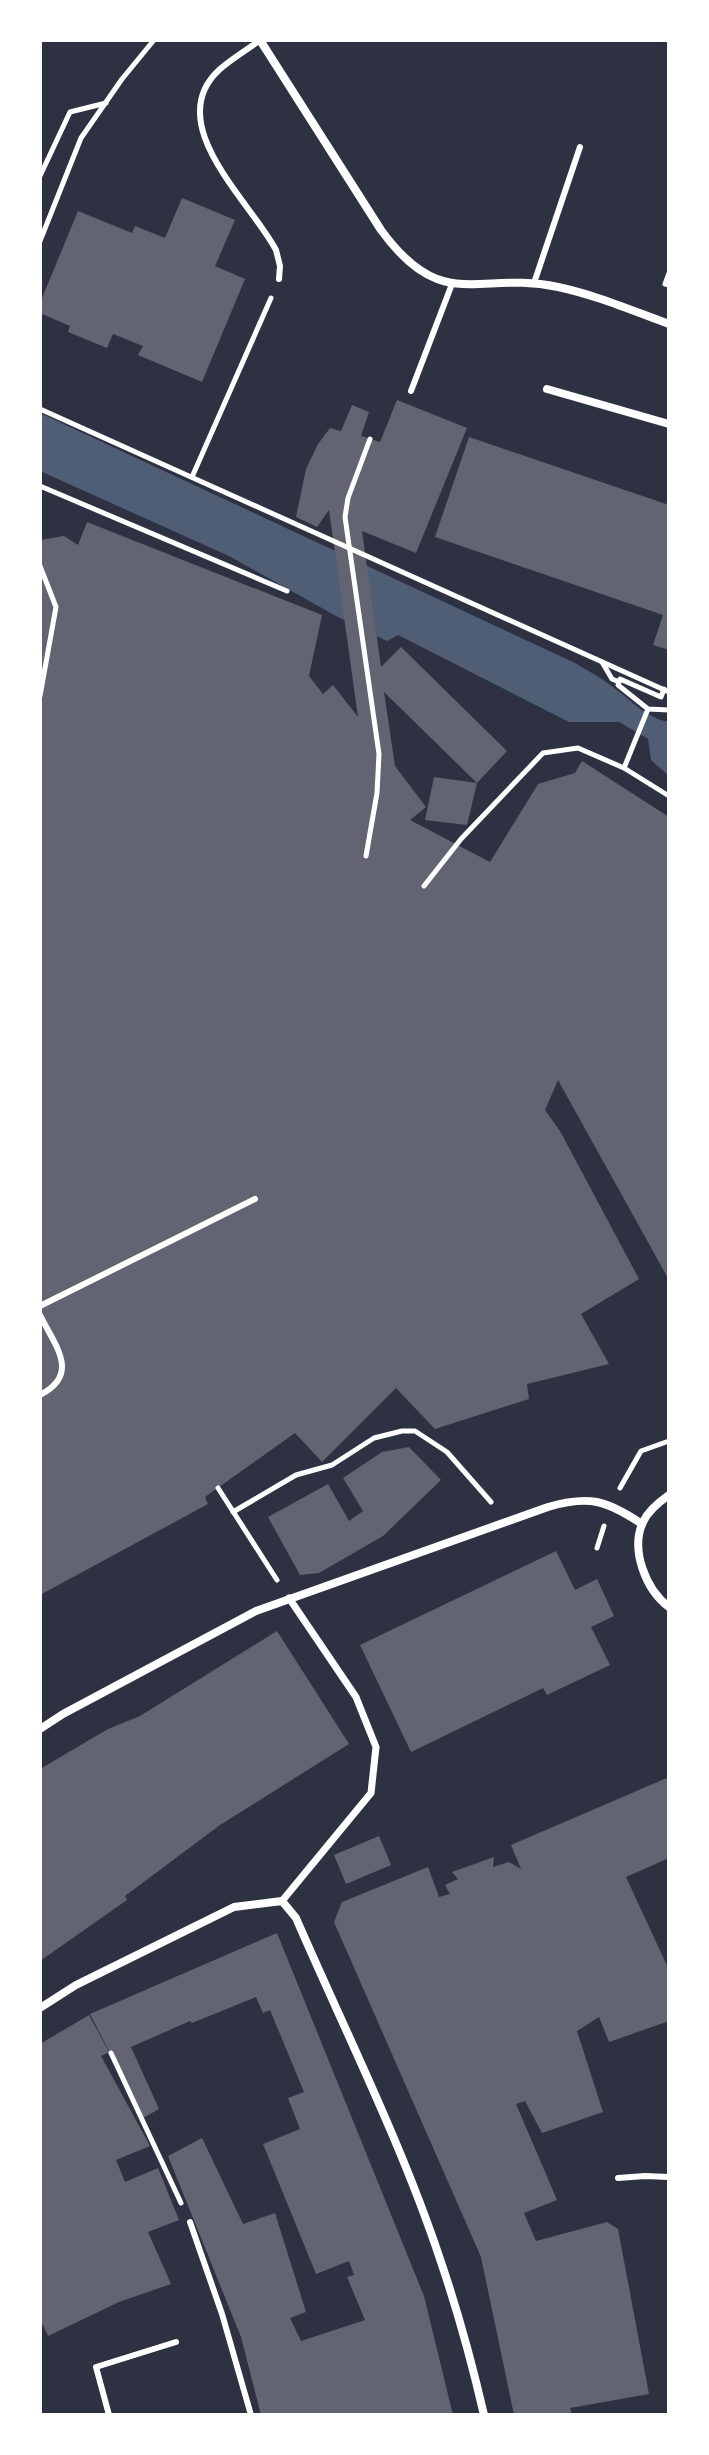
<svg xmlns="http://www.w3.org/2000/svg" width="709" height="2455" viewBox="0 0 709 2455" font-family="Lato,sans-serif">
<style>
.water{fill:#4f5d75}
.building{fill:#626471}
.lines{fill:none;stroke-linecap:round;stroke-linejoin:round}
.path{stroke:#fff;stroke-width:5}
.service{stroke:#fff;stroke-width:6}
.pedestrian{stroke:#fff;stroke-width:7}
.minor{stroke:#fff;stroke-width:8}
</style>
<rect width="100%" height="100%" fill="#2d3142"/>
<path class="water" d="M40,413L575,663C588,671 602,678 614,688C632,701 646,718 669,722V776L651,760L648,739L619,722H569L398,635L387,641L336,616L229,556L40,471Z"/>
<g class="building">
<polygon points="182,198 235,220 215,266 245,279 202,382 138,355 143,346 113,334 107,348 68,332 70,326 40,313 40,303 78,211 132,233 135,226 165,238"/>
<polygon points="397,400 467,428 416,553 362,531 381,667 401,647 507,751 477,783 384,692 395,766 426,807 410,820 490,862 538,784 575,773 582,761 669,817 669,1280 558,1080 545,1110 560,1131 639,1279 581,1314 609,1364 527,1384 529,1399 435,1429 396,1388 322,1462 295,1433 205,1497 208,1504 40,1595 40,540 64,536 78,545 87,522 322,615 309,676 323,694 333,685 358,717 329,510 317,527 296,517 306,469 318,444 330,428 341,431 352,405 369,412 361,436 380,442"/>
<polygon points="469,437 669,505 669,650 653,645 663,615 435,537"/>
<polygon points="434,777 477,783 467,825 425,820"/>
<polygon points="409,1447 441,1480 383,1536 319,1573 300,1575 268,1517 328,1484 349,1521 363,1511 343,1478 382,1452"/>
<polygon points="556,1551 575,1590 597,1579 614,1616 591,1627 610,1665 547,1695 543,1688 411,1752 360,1645"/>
<polygon points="277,1631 349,1744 220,1825 125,1896 127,1900 40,1961 40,1769 108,1729 140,1716"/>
<polygon points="669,1777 669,1858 626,1877 669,1970 669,2021 609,2042 599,2017 577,2031 603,2112 542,2133 525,2101 516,2104 557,2200 524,2213 536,2241 607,2222 618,2229 649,2394 570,2408 572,2415 514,2415 481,2257 334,1922 342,1902 428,1867 439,1897 450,1894 445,1885 458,1879 452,1872 494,1857 493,1867 509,1862 521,1869 511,1845"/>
<polygon points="379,1836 391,1865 346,1884 334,1855"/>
<polygon points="277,1933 424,2296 453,2415 261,2415 241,2337 168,2156 202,2138 243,2224 275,2213 306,2312 290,2318 301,2341 365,2320 347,2277 354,2275 349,2261 316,2274 263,2144 300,2129 288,2098 304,2092 270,2010 263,2013 256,1997 192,2023 190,2021 131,2047 159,2109 143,2118 90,2014"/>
<polygon points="89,2015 109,2052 101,2056 150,2146 116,2160 125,2182 158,2168 179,2220 148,2232 171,2284 119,2302 48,2336 40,2319 40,2044"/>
</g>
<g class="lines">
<g class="path">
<polyline points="40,176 70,112 106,103"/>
<polyline points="40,241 81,138 122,79 154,40"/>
<polyline points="669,273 665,284 669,285"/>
<polyline points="40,409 669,692"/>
<polyline points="192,477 271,298"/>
<polyline points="40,486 287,591"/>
<polyline points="40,566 56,607 40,696"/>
<polyline points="602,662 612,679 619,682"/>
<polyline points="664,689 661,697 620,679 618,685 648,709 669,710"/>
<polyline points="624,768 648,709"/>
<polyline points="366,856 377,793 379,754 345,517 348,498 370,439"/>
<polyline points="424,886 461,839 543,753 578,748 624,768 669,796"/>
<polyline points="218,1488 277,1580"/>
<polyline points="620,1488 641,1451 669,1441"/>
<polyline points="233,1512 296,1475 332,1465 374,1438 402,1431 415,1431 447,1452 491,1502"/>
<polyline points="597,1548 604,1526"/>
<polyline points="111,2053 181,2203"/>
</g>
<g class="service">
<path d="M260,40C247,50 231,59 219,70C161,124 251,202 276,250L280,266L279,279"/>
<polyline points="534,283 580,147"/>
<polyline points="411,391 452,284"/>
<polyline points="40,1306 255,1199"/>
<path d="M40,1315C55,1346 81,1374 40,1395"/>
<polyline points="618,2178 645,2176 669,2177"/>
<polyline points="190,2222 222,2314 251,2415"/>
<polyline points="109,2415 96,2367 176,2342"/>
</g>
<polyline class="pedestrian" points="282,1901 371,1793 376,1747 356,1697 289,1598"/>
<g class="minor">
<path d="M260,40L381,230C443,315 478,270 558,287C596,295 633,311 669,324"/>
<polyline points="547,389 669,424"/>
<path d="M669,1495C659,1502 648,1511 643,1522C630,1550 646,1590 669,1607"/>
<path d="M40,1729L63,1714L256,1611L548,1507C589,1495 606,1500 642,1524"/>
<path d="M40,2008L76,1985L234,1907L282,1901L296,1918C345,2031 402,2144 441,2262C458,2312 472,2363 484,2415"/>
</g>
</g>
<rect width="709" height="2455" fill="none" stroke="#ffffff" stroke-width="84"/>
</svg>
